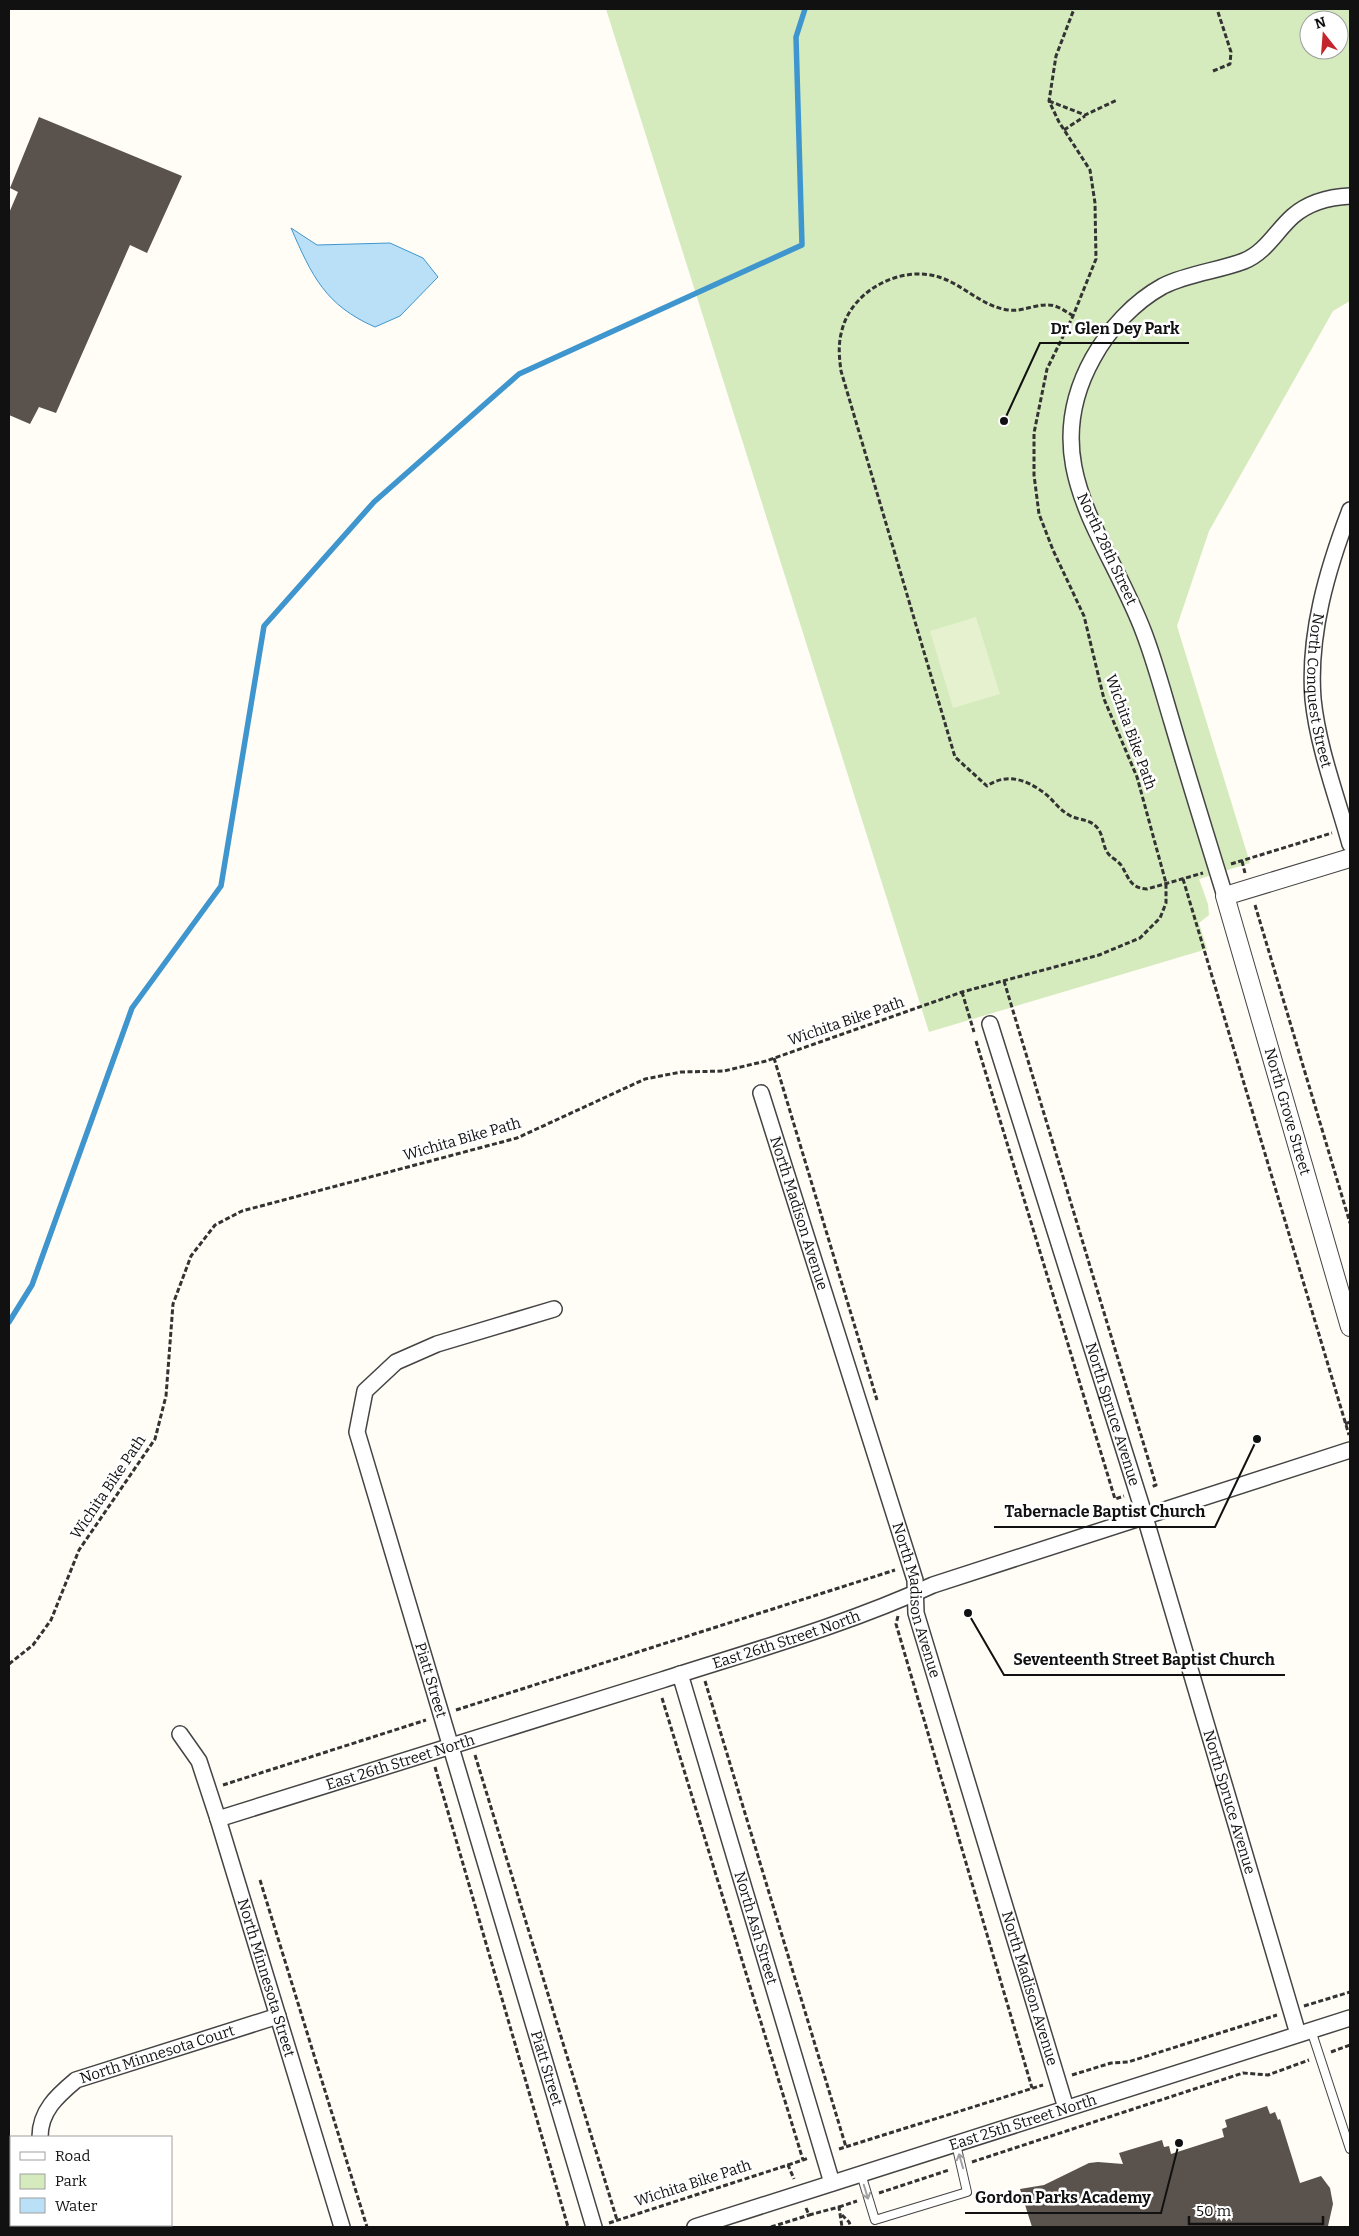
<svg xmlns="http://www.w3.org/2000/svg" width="1359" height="2236" viewBox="0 0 1359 2236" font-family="Bitter,serif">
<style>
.green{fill:#d5ebbd;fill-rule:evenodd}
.pitch{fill:#e6f2cf}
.water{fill:#b9e0f7;stroke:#3f96cf}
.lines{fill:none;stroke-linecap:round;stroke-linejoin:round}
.stream{stroke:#3f96cf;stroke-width:5.5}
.building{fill:#5a524d}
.service-casing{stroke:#444;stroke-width:10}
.minor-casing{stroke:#444;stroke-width:18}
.tertiary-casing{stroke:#444;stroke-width:20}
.path{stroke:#333;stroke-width:3;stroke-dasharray:5 2.5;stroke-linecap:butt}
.service{stroke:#fff;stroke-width:8}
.minor{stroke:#fff;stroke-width:15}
.tertiary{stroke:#fff;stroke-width:18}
.oneway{stroke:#a0a0a0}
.labels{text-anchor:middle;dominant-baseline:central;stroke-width:5;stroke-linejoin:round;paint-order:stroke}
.street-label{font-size:15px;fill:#111;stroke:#fff}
.leader{fill:none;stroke:#111;stroke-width:2}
.callout-dot{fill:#111;stroke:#fff;stroke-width:2}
.callout-label{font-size:16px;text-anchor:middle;font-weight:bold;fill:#111;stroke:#fff;stroke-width:5;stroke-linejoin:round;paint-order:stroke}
</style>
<rect width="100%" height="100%" fill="#fffdf5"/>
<path class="green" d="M606,9H1350V301L1333,311L1209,531L1177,626L1250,863L1199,879L1208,904L1209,915L1199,923L1207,949L929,1032ZM1309,20H1339V50H1309Z"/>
<polygon class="pitch" points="976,617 1000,694 953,708 930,631"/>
<path class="water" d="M291,228L317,245L390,243L423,258L438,277L400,316L375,327C325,305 312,276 291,228Z"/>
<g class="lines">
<polyline class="stream" points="9,1322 32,1285 132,1008 221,886 264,626 374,502 519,374 802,245 796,37 805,9"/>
</g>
<g class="building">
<polygon points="39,117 182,176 147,253 130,245 56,413 39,407 30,424 9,415 9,213 18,192 10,188"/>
<polygon points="1267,2106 1270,2114 1275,2112 1278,2120 1280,2119 1300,2183 1321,2176 1330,2188 1333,2204 1328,2226 1032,2227 1020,2189 1044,2185 1089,2163 1098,2162 1123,2164 1119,2153 1162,2140 1164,2147 1169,2146 1171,2154 1224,2137 1222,2129 1227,2127 1225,2120"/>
</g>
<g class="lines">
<g class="service-casing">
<g id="service">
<polyline points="1311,2030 1350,2149"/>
<polyline points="861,2174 875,2220 967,2192 956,2144"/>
</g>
</g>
<g class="minor-casing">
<g id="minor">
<path id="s1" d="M1350,510C1327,570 1308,635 1313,699C1318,748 1337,797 1350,844"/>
<path d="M1225,896C1207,838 1189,780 1172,722C1163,692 1155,662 1144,633C1108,537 1034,464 1093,358C1109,329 1134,302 1163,286C1189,273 1218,271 1244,261C1266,252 1276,231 1293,216C1308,203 1330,197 1350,196"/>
<path id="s2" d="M990,1024L1145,1517L1298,2034"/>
<path id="s3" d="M761,1093L915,1580L916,1613L1066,2108"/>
<path id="s4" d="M554,1309L437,1344L396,1362L365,1391L357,1432L594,2227"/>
<path id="s5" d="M680,1674L832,2183"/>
<path id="s6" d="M180,1734L199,1761L218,1819L342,2227"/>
<path id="s7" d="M218,1819C366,1773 514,1727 662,1680C752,1651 846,1625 933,1585L1350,1450"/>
<path id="s8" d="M40,2137C40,2111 57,2096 76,2080L278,2016"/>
<polyline points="60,2225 61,2227"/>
<path id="s9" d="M695,2227L1350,2018"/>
</g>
</g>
<g class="tertiary-casing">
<g id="tertiary">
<path id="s10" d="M1350,858L1225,896L1350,1327"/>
</g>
</g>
<g class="path">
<polyline points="1213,71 1230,64 1231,52 1217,9"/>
<polyline points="1049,101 1085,115 1117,100"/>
<polyline points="1064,130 1085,116"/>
<path d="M1073,316C1067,312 1057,305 1049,305C1035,304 1023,312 1008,310C981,306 964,285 939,277C901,265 852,290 842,330C838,344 839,356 841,371L955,757L987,786C1006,773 1025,779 1043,792C1053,799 1058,809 1069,815C1079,821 1091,818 1099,830C1103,837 1103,845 1107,852C1110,857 1117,860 1121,865C1129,877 1129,888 1147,889L1203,873"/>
<polyline points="1242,861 1245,873"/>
<polyline points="1231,864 1332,833"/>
<polyline points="1183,879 1349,1435"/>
<polyline points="1255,905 1350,1223"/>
<polyline points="1004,981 1156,1485 1151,1487"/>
<polyline points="962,992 974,1032"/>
<polyline points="976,1041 1115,1499 1124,1496"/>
<polyline points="774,1058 877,1400"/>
<polyline points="1345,1424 1350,1422"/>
<polyline points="898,1616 896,1624 1032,2088"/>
<polyline points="9,1664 33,1645 51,1620 79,1550 155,1439 166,1396 173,1304 191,1256 215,1225 242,1211 517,1138 645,1079 681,1072 724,1071 766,1061 962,992 1099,955 1140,938 1160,918 1166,903 1166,883 1137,777 1104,699 1084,616 1053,550 1039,514 1034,475 1034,433 1047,369 1073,316 1096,259 1095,203 1090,170 1059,122 1049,101 1056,56 1074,9"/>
<polyline points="705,1681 846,2147"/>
<polyline points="662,1698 803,2160"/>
<polyline points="456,1710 895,1570"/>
<polyline points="475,1755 617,2220"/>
<polyline points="435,1767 568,2227"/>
<polyline points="223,1785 426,1720"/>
<polyline points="260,1880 367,2227"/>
<polyline points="1304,2006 1350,1992"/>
<polyline points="1331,2052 1350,2045"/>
<polyline points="1072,2075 1111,2063 1128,2062 1277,2015"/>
<polyline points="839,2149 1043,2085"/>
<polyline points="972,2162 1243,2073 1268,2075 1309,2060"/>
<polyline points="788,2165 809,2158"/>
<polyline points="879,2193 949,2170"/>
<polyline points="839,2207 857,2201"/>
<polyline points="806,2208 809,2215 839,2207 842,2227"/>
<polyline points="842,2215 849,2222 851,2227"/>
<polyline points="609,2223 788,2165 794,2179"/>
<polyline points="771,2227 809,2215"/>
</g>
<use href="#service" class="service"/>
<use href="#minor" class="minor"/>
<use href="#tertiary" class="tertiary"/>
</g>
<defs><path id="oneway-shaft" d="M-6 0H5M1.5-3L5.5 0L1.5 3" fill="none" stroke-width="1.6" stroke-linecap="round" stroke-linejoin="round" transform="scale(1.25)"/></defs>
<g class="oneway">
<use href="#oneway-shaft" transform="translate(961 2161) rotate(-106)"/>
<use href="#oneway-shaft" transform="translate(866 2192) rotate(73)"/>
</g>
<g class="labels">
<g class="street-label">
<text transform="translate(1107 549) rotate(65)">North 28th Street</text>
<text stroke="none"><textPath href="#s1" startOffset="186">North Conquest Street</textPath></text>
<text transform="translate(1131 732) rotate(70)">Wichita Bike Path</text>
<text transform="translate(846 1021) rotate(-19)">Wichita Bike Path</text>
<text stroke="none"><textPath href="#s10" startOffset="355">North Grove Street</textPath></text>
<text transform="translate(462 1139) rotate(-16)">Wichita Bike Path</text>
<text stroke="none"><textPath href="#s3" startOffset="126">North Madison Avenue</textPath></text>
<text stroke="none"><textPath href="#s2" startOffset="409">North Spruce Avenue</textPath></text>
<text transform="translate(108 1487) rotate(-56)">Wichita Bike Path</text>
<text stroke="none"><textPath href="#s3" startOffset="531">North Madison Avenue</textPath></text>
<text stroke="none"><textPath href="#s7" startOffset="596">East 26th Street North</textPath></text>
<text stroke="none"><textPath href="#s4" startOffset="510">Piatt Street</textPath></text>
<text stroke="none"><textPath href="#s7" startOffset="191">East 26th Street North</textPath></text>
<text stroke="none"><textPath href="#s2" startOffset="814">North Spruce Avenue</textPath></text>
<text stroke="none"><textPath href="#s5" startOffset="265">North Ash Street</textPath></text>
<text stroke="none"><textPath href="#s6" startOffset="260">North Minnesota Street</textPath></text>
<text stroke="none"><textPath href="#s3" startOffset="936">North Madison Avenue</textPath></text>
<text stroke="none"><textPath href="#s8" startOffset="155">North Minnesota Court</textPath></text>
<text stroke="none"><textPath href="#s4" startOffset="915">Piatt Street</textPath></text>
<text stroke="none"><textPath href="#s9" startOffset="344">East 25th Street North</textPath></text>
<text transform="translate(693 2183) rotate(-18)">Wichita Bike Path</text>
</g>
</g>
<path class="leader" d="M1004 421L1040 343H1189M1257 1439L1215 1527H994M968 1613L1004 1675H1285M1179 2143L1161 2213H965"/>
<g class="callout-dot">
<circle cx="1004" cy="421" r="5"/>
<circle cx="1257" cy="1439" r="5"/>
<circle cx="968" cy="1613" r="5"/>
<circle cx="1179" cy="2143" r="5"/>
</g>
<g class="callout-label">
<text x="1115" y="334">Dr. Glen Dey Park</text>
<text x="1105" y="1517">Tabernacle Baptist Church</text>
<text x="1144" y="1665">Seventeenth Street Baptist Church</text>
<text x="1063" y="2203">Gordon Parks Academy</text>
</g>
<rect width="1359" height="2236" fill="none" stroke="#111111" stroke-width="20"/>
<rect x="10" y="2136" width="162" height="90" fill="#ffffff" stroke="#a0a0a0"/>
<rect x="20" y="2152" width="25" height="8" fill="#ffffff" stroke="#a0a0a0"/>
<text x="55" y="2161" font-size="15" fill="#111111">Road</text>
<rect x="20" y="2174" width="25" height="15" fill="#d5ebbd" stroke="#a0a0a0"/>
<text x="55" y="2186" font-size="15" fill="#111111">Park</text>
<rect x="20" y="2198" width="25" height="15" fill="#b9e0f7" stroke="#a0a0a0"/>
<text x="55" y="2211" font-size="15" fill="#111111">Water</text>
<g transform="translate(1324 35) rotate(343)"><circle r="24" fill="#ffffff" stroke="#a0a0a0"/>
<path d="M0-4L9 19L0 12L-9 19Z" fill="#c4262e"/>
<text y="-8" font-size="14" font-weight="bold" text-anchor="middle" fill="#111111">N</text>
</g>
<path d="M1189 2216v8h134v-8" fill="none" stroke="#111111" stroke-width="2.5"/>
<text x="1196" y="2216" font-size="15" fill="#111111" stroke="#ffffff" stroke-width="4" paint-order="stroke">50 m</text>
</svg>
